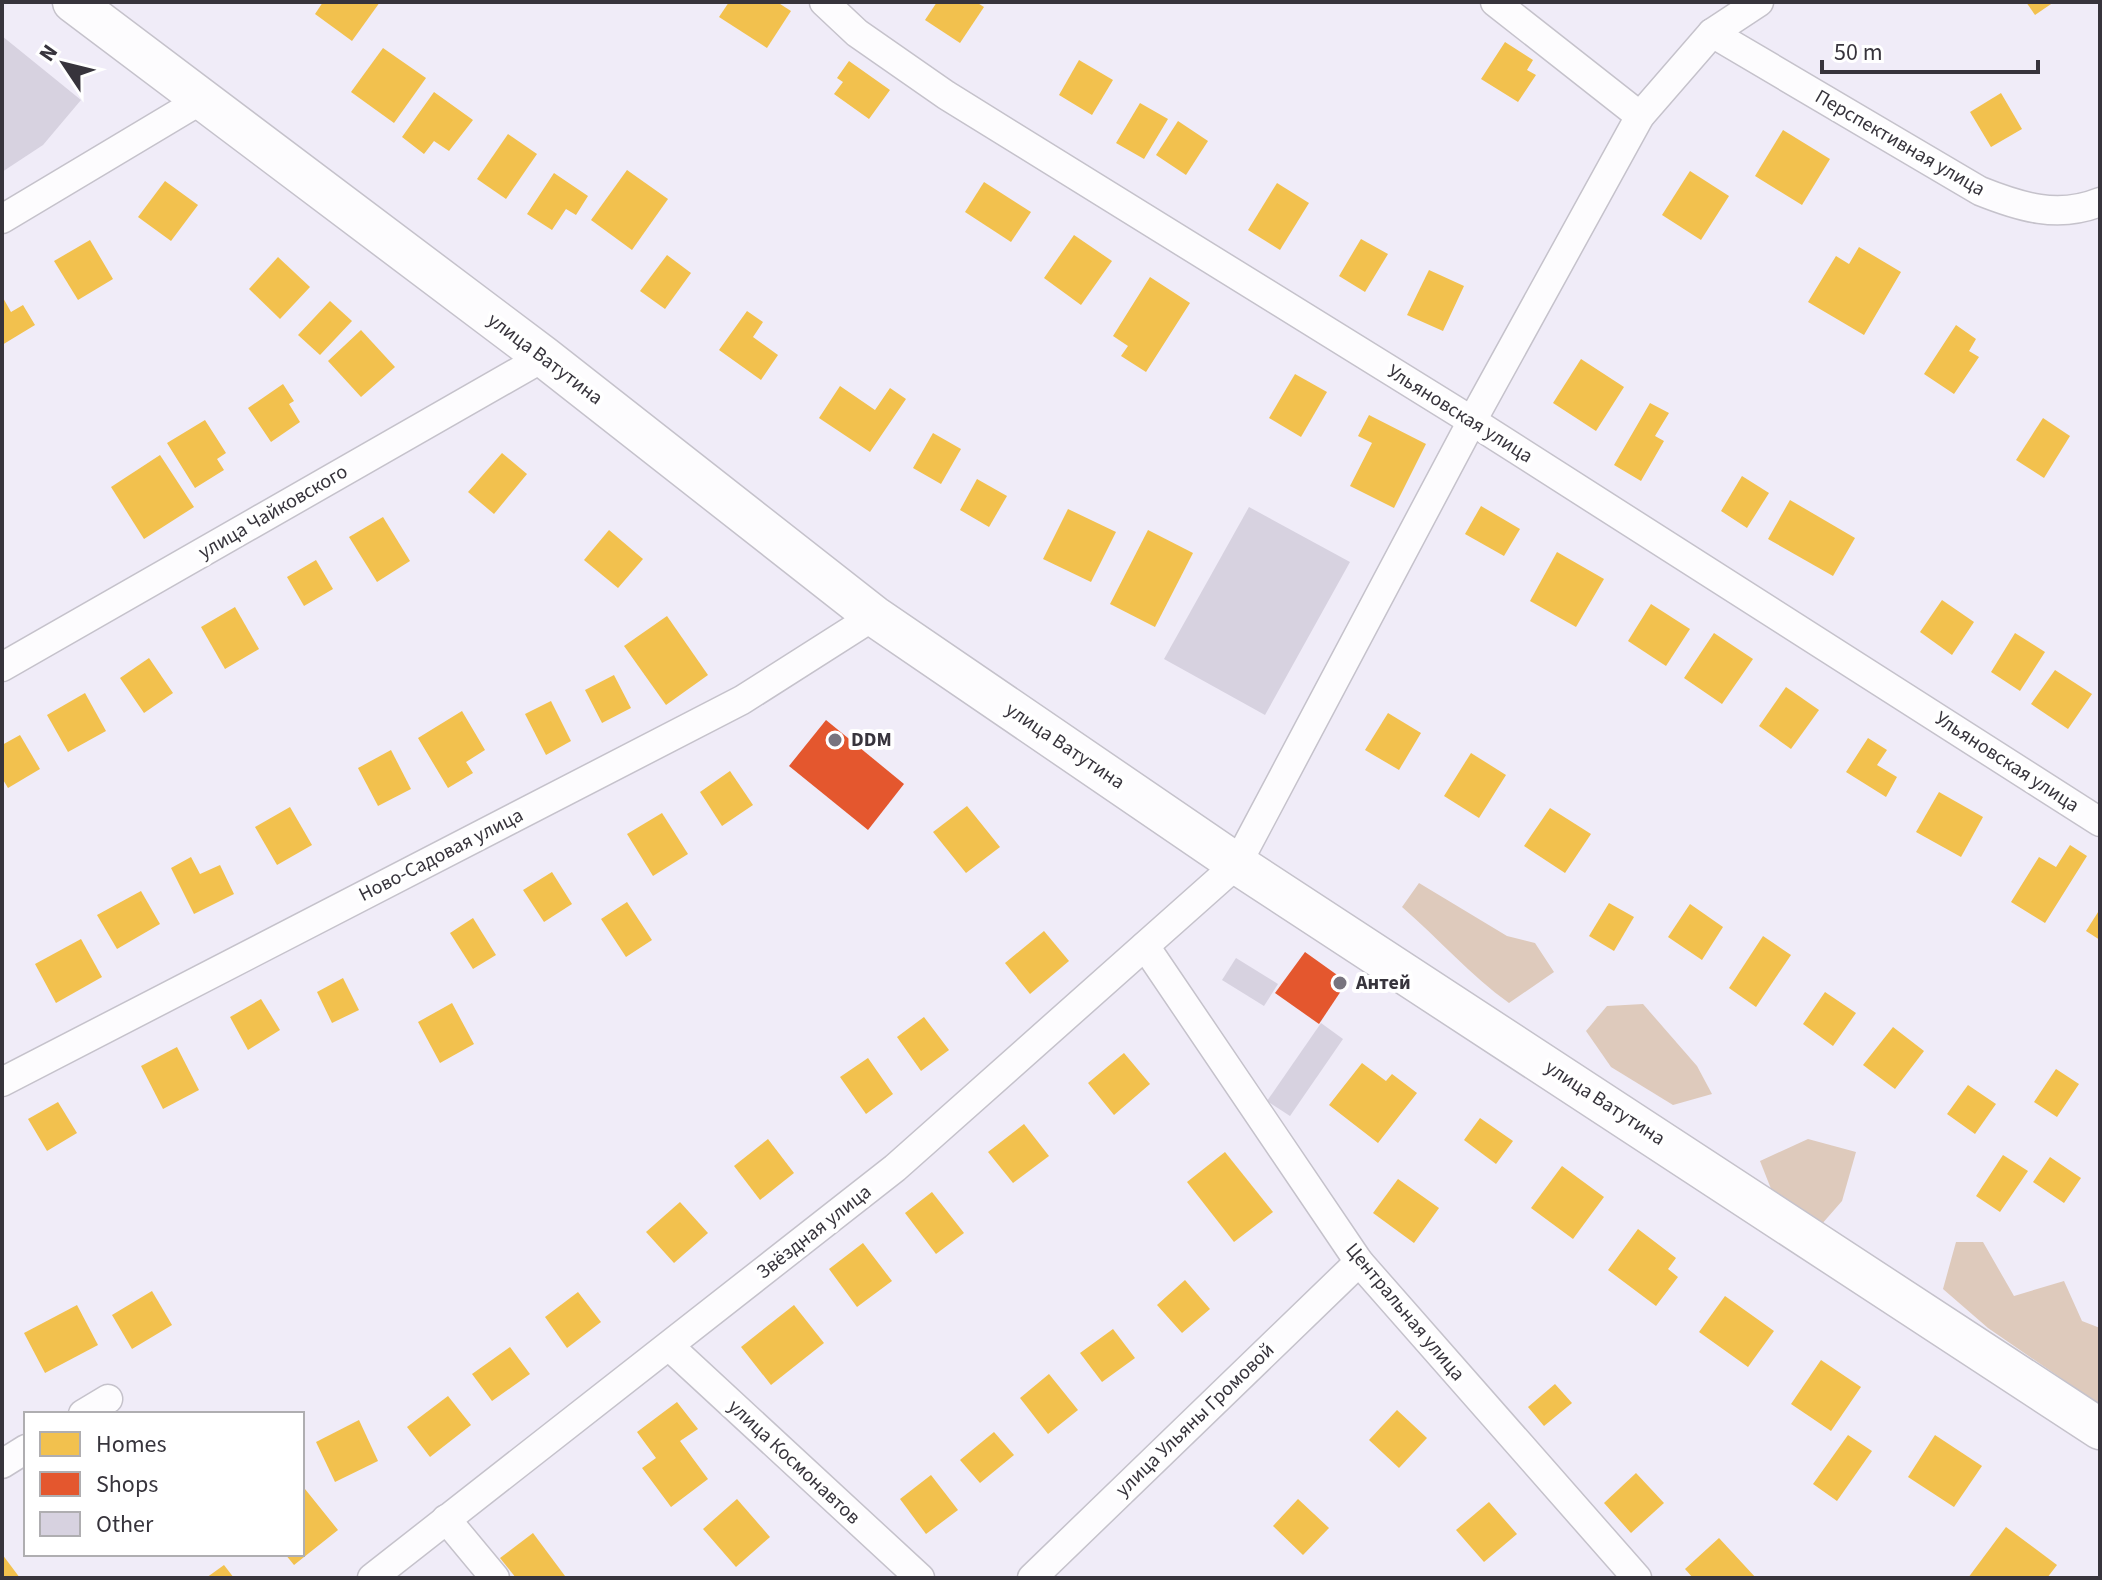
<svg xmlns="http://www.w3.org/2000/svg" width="2102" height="1580" viewBox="0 0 2102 1580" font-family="'Source Sans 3',sans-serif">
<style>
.forest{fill:#decabc}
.homes{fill:#f2c14e}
.shops{fill:#e4572e}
.building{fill:#d7d2e0}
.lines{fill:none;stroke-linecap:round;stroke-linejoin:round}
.minor-casing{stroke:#c5c2cb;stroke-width:31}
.secondary-casing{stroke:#c5c2cb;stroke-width:43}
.minor{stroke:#fdfcfe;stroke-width:28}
.secondary{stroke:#fdfcfe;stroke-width:40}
.poi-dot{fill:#78747e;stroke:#fff;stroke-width:3}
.labels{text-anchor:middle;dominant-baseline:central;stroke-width:8;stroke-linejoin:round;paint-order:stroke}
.street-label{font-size:20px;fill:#37343c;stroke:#fff}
.poi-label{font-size:20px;font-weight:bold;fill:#37343c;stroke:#fff;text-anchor:start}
</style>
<rect width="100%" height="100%" fill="#f0ecf8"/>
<g class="forest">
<path d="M1419,883L1507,936L1535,943L1554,972L1509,1003C1471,976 1438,938 1402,907Z"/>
<polygon points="1643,1004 1697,1066 1712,1094 1673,1105 1611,1067 1586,1031 1607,1006"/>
<polygon points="1808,1139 1856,1152 1842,1201 1814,1233 1781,1214 1760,1161"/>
<polygon points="1956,1242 1983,1242 2014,1296 2064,1281 2082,1321 2100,1328 2100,1405 1988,1328 1943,1289"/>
</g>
<g class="homes">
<polygon points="323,2 380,2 352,41 315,14"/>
<polygon points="729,2 777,2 791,11 767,48 719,17"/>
<polygon points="937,2 976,2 984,7 960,43 925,20"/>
<polygon points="2026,2 2054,2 2035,15"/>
<polygon points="1505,42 1533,60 1527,70 1536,75 1518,102 1481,79"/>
<polygon points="383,48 426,78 394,123 351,92"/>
<polygon points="1079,60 1113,80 1092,115 1059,95"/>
<polygon points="849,61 890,90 869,119 834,94 843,82 837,78"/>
<polygon points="434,92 473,120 449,151 434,141 424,154 402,137"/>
<polygon points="2001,93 2022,129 1991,147 1970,112"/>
<polygon points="1140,103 1168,119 1144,159 1116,143"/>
<polygon points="1178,121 1208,141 1186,175 1156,155"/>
<polygon points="1783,130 1830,159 1802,205 1755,176"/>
<polygon points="508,134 537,154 506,199 477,179"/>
<polygon points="627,170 668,199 632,250 591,220"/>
<polygon points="1690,171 1729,196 1701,240 1662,215"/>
<polygon points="554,173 588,196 576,215 566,209 552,230 527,214"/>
<polygon points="165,181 198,205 171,241 138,217"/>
<polygon points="984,182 1031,212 1011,242 965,212"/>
<polygon points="1277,183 1309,203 1280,250 1248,230"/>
<polygon points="1074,235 1112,261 1081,305 1044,278"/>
<polygon points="1361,239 1388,254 1365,292 1339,276"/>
<polygon points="90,240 113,279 78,300 54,261"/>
<polygon points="1859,247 1901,272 1864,335 1808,302 1836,256 1849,264"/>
<polygon points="667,255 691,273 665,309 640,291"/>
<polygon points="278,257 310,287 280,319 249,289"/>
<polygon points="1429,270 1464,286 1443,331 1407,315"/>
<polygon points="1150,277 1190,303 1146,372 1121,356 1128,346 1113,336"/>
<polygon points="2,296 11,312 23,305 35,325 2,345"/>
<polygon points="330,301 352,321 320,355 298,335"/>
<polygon points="747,311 763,322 753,337 778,355 761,380 719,350"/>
<polygon points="1956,325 1976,339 1969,351 1979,357 1954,394 1924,374"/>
<polygon points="361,330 395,367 361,397 328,361"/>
<polygon points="1581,359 1624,387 1596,431 1553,403"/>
<polygon points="1295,374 1327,392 1301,437 1269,418"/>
<polygon points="283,384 294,401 289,404 300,422 271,442 248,408"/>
<polygon points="840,386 875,410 890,388 906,399 870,452 819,418"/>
<polygon points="1650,403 1669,413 1655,436 1664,441 1641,481 1614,465"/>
<polygon points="1369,415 1426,444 1394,508 1350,486 1372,443 1358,436"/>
<polygon points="2043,418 2070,436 2044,478 2016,460"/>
<polygon points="205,420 226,453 217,459 224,470 195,488 167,443"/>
<polygon points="933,433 961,449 941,484 913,468"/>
<polygon points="502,453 527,474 494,514 468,492"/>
<polygon points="160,455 194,507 144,539 111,487"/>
<polygon points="1742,476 1769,493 1747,528 1721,511"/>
<polygon points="977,479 1007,496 989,527 960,510"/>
<polygon points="1790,500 1855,538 1833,576 1768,539"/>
<polygon points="1481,506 1520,529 1504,556 1465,534"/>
<polygon points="1068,509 1116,532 1091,582 1043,559"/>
<polygon points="383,517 410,561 377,582 349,537"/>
<polygon points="609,530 643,559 618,588 584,560"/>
<polygon points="1148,530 1193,553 1155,627 1110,604"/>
<polygon points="1557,552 1604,579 1576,627 1530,601"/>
<polygon points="316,560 333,589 304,606 287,577"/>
<polygon points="1942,600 1974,622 1952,655 1920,632"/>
<polygon points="1651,604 1690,629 1666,666 1628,641"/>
<polygon points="235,607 259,649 225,669 201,627"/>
<polygon points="667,616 708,675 666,705 624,646"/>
<polygon points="1714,633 1753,659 1722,704 1684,678"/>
<polygon points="2015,633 2045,652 2020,691 1991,672"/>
<polygon points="149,658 173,693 144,713 120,678"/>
<polygon points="2055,670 2092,694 2068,729 2031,704"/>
<polygon points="614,675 631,708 602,723 585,690"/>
<polygon points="1786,687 1819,710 1791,749 1759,726"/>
<polygon points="85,693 106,731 68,752 47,715"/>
<polygon points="551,701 571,741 546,755 525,714"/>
<polygon points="462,711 485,750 466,762 473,773 448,788 418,738"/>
<polygon points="1388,713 1421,733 1399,770 1365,750"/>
<polygon points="20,735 40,769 8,788 2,778 2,745"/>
<polygon points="1868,738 1887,750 1877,765 1897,777 1886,797 1846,772"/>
<polygon points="391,750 411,789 378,806 358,768"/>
<polygon points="1471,753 1506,775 1479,818 1444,796"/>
<polygon points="730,771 753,805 722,826 700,792"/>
<polygon points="1939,792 1983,817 1961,857 1916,832"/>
<polygon points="967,806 1000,847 966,873 933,832"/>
<polygon points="290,807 312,845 277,865 255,827"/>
<polygon points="1550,808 1591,834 1565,873 1524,846"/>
<polygon points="662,813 688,854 653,876 627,834"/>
<polygon points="2070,845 2087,856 2045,923 2011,902 2039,857 2056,867"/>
<polygon points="191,857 200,874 220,865 234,894 194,914 171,868"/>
<polygon points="552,872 572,904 544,922 523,890"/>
<polygon points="141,891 160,924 117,949 97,915"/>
<polygon points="627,902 652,940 626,957 601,919"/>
<polygon points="1609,903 1634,917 1614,951 1589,936"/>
<polygon points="1690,904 1723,927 1702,960 1668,937"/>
<polygon points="2100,909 2100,940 2086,931"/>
<polygon points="473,918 496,955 473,969 450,933"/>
<polygon points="1044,931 1069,961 1030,994 1005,963"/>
<polygon points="1763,936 1791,955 1756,1007 1729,988"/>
<polygon points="81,939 102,977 56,1003 35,964"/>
<polygon points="343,978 359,1010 332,1023 317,992"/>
<polygon points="1825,992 1856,1013 1833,1046 1803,1024"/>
<polygon points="261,999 280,1030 248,1050 230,1017"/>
<polygon points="452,1003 474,1044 440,1063 418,1022"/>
<polygon points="924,1017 949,1050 921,1071 897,1037"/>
<polygon points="1893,1027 1924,1051 1895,1089 1863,1065"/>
<polygon points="177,1047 199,1090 163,1109 141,1066"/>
<polygon points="1124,1053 1150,1084 1114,1115 1088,1083"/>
<polygon points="868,1058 893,1094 866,1114 840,1077"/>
<polygon points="1362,1063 1386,1081 1392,1074 1417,1093 1378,1143 1329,1105"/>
<polygon points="2056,1069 2079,1084 2057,1117 2034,1102"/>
<polygon points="1968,1085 1996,1104 1975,1134 1947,1114"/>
<polygon points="58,1102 77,1133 47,1151 28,1119"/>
<polygon points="1480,1118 1513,1141 1496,1164 1464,1140"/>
<polygon points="1024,1124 1049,1156 1013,1183 988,1152"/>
<polygon points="768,1139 794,1173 760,1200 734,1166"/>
<polygon points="1225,1152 1273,1212 1234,1242 1187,1182"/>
<polygon points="2003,1155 2028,1171 2000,1212 1976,1196"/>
<polygon points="2050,1157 2081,1178 2064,1203 2033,1182"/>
<polygon points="1562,1166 1604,1197 1573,1239 1531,1208"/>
<polygon points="1398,1179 1439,1208 1414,1243 1373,1213"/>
<polygon points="932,1192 964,1233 936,1254 905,1213"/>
<polygon points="680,1202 708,1233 674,1263 646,1232"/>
<polygon points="1638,1229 1676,1258 1668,1269 1678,1277 1656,1306 1608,1270"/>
<polygon points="863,1243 892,1281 857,1307 829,1269"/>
<polygon points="1185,1280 1210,1309 1182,1333 1157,1305"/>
<polygon points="152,1291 172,1325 132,1349 112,1315"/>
<polygon points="578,1292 601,1322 567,1348 545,1317"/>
<polygon points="1725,1296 1774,1331 1748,1367 1699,1332"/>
<polygon points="77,1305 98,1345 45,1373 24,1333"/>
<polygon points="794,1305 824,1343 771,1385 741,1347"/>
<polygon points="1113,1329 1135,1358 1102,1382 1080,1353"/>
<polygon points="510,1347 530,1374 492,1401 472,1374"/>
<polygon points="1821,1360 1861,1387 1831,1431 1791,1404"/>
<polygon points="1049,1374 1078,1410 1048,1434 1020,1398"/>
<polygon points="1555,1384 1572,1403 1544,1426 1528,1407"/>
<polygon points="448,1396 471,1425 430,1457 407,1427"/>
<polygon points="677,1402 698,1429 680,1441 708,1479 671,1507 642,1468 656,1458 637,1432"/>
<polygon points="1397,1410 1427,1438 1399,1468 1369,1440"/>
<polygon points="359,1420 378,1461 335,1482 316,1442"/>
<polygon points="994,1432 1014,1455 980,1483 960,1460"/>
<polygon points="1848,1435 1872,1451 1837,1501 1813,1484"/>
<polygon points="1935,1435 1982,1466 1954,1507 1908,1477"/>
<polygon points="1636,1473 1664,1503 1631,1533 1604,1503"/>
<polygon points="931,1475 958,1510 926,1534 900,1499"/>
<polygon points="305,1489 338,1530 294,1565 285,1554 302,1554 302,1491"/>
<polygon points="737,1499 770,1537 736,1567 703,1529"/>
<polygon points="1298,1499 1329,1528 1303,1555 1273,1526"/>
<polygon points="1489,1502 1517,1534 1484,1562 1456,1530"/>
<polygon points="2006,1527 2057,1565 2047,1578 1968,1578"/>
<polygon points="533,1533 565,1576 562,1578 516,1578 500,1558"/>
<polygon points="1719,1538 1756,1578 1693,1578 1685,1569"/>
<polygon points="2,1554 20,1578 2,1578"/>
<polygon points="224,1565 234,1578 206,1578"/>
</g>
<g class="shops">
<polygon points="826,720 904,784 868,830 789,766"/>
<polygon points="1305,952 1347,982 1319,1024 1275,993"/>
</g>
<g class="building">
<polygon points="2,36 81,100 43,145 2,172"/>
<polygon points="1249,507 1350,562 1265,715 1164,659"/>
<polygon points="1236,958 1278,984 1264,1006 1222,980"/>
<polygon points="1321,1023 1343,1039 1290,1116 1267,1101"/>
</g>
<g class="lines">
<g class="minor-casing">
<g id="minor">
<polyline points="824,2 857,33 946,95 1472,421 2100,822"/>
<polyline points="1495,2 1640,116"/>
<path d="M1712,33L1980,191C2020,207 2058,219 2100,202"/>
<polyline points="2,219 201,100"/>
<polyline points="2,667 544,357"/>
<polyline points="1145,946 1359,1262 1637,1578"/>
<polyline points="2,1082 742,700 874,616"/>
<polyline points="669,1346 920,1578"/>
<polyline points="83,1414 108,1399"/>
<polyline points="2,1464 26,1449"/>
<polyline points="446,1519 495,1578"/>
<polyline points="372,1578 895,1168 1237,864 1472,421 1640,116 1712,33 1759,2"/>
<polyline points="1032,1578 1359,1262"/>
</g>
</g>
<g class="secondary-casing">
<polyline id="secondary" points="73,2 544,357 874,616 1237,864 2100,1429"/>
</g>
<use href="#minor" class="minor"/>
<use href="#secondary" class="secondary"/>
</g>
<g class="poi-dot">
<circle cx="835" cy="740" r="8"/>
<circle cx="1340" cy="983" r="8"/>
</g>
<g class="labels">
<g class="street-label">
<text transform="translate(1900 143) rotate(30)">Перспективная улица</text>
<text transform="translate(545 359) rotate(37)">улица Ватутина</text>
<text transform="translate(1460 414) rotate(32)">Ульяновская улица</text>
<text transform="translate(273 512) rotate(-30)">улица Чайковского</text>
<text transform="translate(1065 746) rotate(34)">улица Ватутина</text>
<text transform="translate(2007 762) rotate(33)">Ульяновская улица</text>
<text transform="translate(441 855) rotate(-27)">Ново-Садовая улица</text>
<text transform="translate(1605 1103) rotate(33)">улица Ватутина</text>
<text transform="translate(814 1232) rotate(-38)">Звёздная улица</text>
<text transform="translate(1405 1312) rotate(50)">Центральная улица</text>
<text transform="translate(1195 1420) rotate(-44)">улица Ульяны Громовой</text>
<text transform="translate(794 1462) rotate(43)">улица Космонавтов</text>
</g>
<g class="poi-label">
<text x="851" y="740">DDM</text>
<text x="1356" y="983">Антей</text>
</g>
</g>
<rect width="2102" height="1580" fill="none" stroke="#37343c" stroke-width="8"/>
<rect x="24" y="1412" width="280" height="144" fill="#ffffff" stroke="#afaeb1" stroke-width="2"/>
<rect x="40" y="1432" width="40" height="24" fill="#f2c14e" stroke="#afaeb1" stroke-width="2"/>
<text x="96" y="1452" font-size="24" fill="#37343c">Homes</text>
<rect x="40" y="1472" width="40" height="24" fill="#e4572e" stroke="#afaeb1" stroke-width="2"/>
<text x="96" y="1492" font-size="24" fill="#37343c">Shops</text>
<rect x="40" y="1512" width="40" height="24" fill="#d7d2e0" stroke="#afaeb1" stroke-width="2"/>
<text x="96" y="1532" font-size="24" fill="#37343c">Other</text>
<g transform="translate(64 64) rotate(305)" stroke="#ffffff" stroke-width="6" paint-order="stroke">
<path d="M0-6L14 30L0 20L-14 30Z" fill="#37343c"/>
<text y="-12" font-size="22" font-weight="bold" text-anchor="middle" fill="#37343c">N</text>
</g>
<path d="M1822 60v12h216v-12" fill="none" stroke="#37343c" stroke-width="4"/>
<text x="1834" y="60" font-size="24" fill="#37343c" stroke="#ffffff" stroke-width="6" paint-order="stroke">50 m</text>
</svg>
